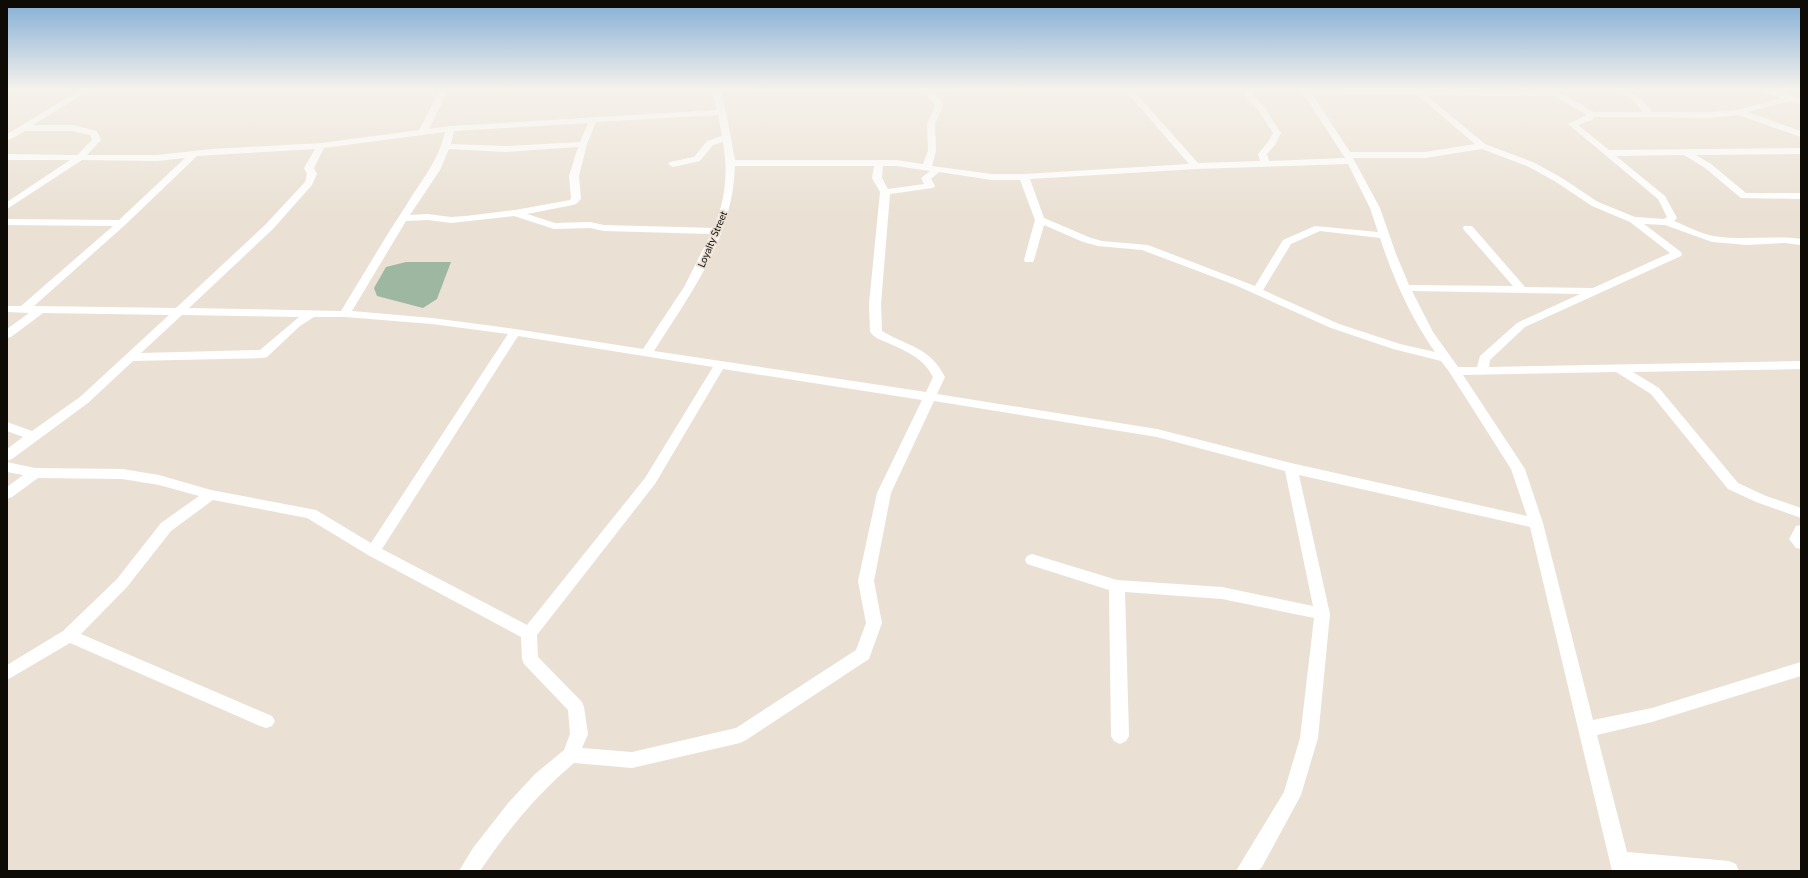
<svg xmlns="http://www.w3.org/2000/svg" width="1808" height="878" viewBox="0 0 1808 878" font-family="Lato,sans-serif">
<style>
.forest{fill:#9eb7a0}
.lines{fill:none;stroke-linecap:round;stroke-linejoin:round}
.street{fill:#fff;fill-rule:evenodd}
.labels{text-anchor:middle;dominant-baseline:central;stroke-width:3.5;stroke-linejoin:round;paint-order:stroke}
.far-street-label{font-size:10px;fill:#0e0b07;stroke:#eae1d4}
</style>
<rect width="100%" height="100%" fill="#eae1d4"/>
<polygon class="forest" points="406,262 451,262 437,299 423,308 377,296 374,288 386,267"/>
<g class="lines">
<g class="street">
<path d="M80,90H89L33,125H73L97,131L101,140L87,155H157L211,149L321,143L419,130L440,90H448L429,129L450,126L717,110L712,90H720L726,112L735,160H896L923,164L928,151L927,124L935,106L934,103L924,92H754L750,90H957L953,92H933L941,100L943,106L935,124L936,151L932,166L992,174H1024L1189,164L1125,90H1133L1198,163L1260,161L1258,154L1268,142L1273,133L1259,111L1246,97V90H1254V97L1265,108L1281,133L1275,145L1267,154L1269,161L1345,158L1301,90L1549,91L1548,90H1556L1563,95L1594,112H1643L1632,99L1618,92L1617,90C1634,90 1642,100 1652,112H1711L1738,110L1782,98L1765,92L1764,90C1778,90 1789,95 1801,99V104L1790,101L1747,112L1801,131V137L1738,115L1711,118L1594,117L1592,120L1578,125L1609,150L1801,148V154L1696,155L1711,164L1746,193H1801V199L1741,198L1705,168L1684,155L1616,156L1665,196L1677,218L1674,221C1687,226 1701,234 1714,236C1743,241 1772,235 1801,239V245L1785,243L1747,245L1712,242L1665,225L1644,224L1681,252L1682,254L1681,256L1525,327L1490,360L1489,367L1801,361V369L1633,372L1659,388L1738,483L1766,496L1801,508V518L1756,502L1728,489L1651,394L1616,372L1463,375L1525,469L1543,523L1593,720L1652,708L1801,662V676L1652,722L1597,735L1627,852L1729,861L1736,864L1739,871H1612L1530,527L1299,475L1330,614L1318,738L1301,795L1262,867L1258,871H1236L1284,792L1300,738L1314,618L1222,599L1125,592L1129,736L1126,741L1120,744L1114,741L1111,736L1109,590L1027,564L1025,560L1027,556L1032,554L1117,580L1222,587L1313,606L1285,471L1157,437L934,401L891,493L874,581L882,623L869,659L746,740L740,743L632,768L574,763C537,794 507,831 480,871H459L473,848L509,802L535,774L564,750L570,734L568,710L524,664L522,659L521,637L368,555L307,518L213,500L171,531L127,587L81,634L272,716L275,721L272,726L266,728L260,726L70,643L7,680V665L63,631L117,579L161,523L199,496L159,485L122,479L38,478L12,497L7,499V487L23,475L7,472V462L35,468L122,469L159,475L211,490L316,510L371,543L508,334L432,324L345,317H314L300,326L267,357L263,358L133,361L88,403L12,459L7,461V449L23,437L7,431V422L32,431L80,397L169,315L43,313L11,337L7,338V329L29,313L7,312V306H21L113,226L7,225V219L119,220L185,158L157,161L82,160L7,209V202L70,160H7V154L77,155L92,140L90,135L73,131H25L7,141V134ZM1312,94H1416L1475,144L1425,152H1350ZM1426,95L1554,96L1587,115L1568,124L1658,199L1667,217L1664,219L1635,217L1598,202L1562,178L1535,163L1485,144ZM718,115L722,136L707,141L694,157L670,162L668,164L673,167L700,161L713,145L723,142C728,175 726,196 714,228L604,225L590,222L555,223L527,214L573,205L576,204L581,199L579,176L587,144L596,122ZM588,123L580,142L506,146L451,144L454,131ZM445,132C438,162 422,179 407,204C384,239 363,275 341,311L189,308L273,229L312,185L317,174L314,168L324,148ZM578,147L569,176L571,198L570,200L515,210L466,216L451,217L428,214L410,215L440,170L449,149L506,152ZM315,149L304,168L307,174L305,182L265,225L176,308L34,306L125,225L197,156ZM1482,149L1529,167L1556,182L1592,206L1630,222L1670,253L1593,288L1525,287L1472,226H1464L1463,228L1464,230L1513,286L1409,285L1396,254L1380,208L1353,158H1425ZM1348,164L1370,208L1378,232L1315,226L1283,240L1255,286L1148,245L1102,241L1091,238L1044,218L1030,179L1196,169ZM735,166H874L872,178L880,192L869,304L870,332C874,337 880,340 886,342C905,351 923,357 933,377L926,392L654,351C691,293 733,237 735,166ZM883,166H896L930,171L921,178L924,184L888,189L882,178ZM939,172L992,180H1020L1035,220L1024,260L1025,262H1033L1034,260L1044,225L1083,242L1098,246L1142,250L1235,285L1331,328L1393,349L1441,361L1450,373L1511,469L1527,516L1291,463L1157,429L937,394L945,377C929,346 908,347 882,331L881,304L890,194L933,188L935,186L931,179ZM514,216L554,229L590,228L604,231L711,234L684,287L643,349L515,329L432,318L352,311L406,221L428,220L451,223ZM1320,231L1380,238C1393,278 1411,318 1435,352L1400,344L1339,324L1263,290L1291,244ZM1412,291L1580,294L1517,323L1480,356L1477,367H1458L1433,332ZM182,315L299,317L260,350L141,353ZM518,336L713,367L645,478L527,625L382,549ZM723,369L922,400L877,493L858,581L866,623L856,650L736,728L632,752L582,748L588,734L584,707L582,702L538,657L537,635L655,484Z"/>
<polygon points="1801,525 1801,549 1796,548 1789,539 1796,526"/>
</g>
</g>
<linearGradient id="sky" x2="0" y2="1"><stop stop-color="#83aed6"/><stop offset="0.42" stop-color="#f6f2ec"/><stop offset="1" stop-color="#f6f2ec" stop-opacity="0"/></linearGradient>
<rect width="1808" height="212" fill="url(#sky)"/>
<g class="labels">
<g class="far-street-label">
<text transform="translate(712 239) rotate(-67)">Loyalty Street</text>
</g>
</g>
<rect width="1808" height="878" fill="none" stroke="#0e0b07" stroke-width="16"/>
</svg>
